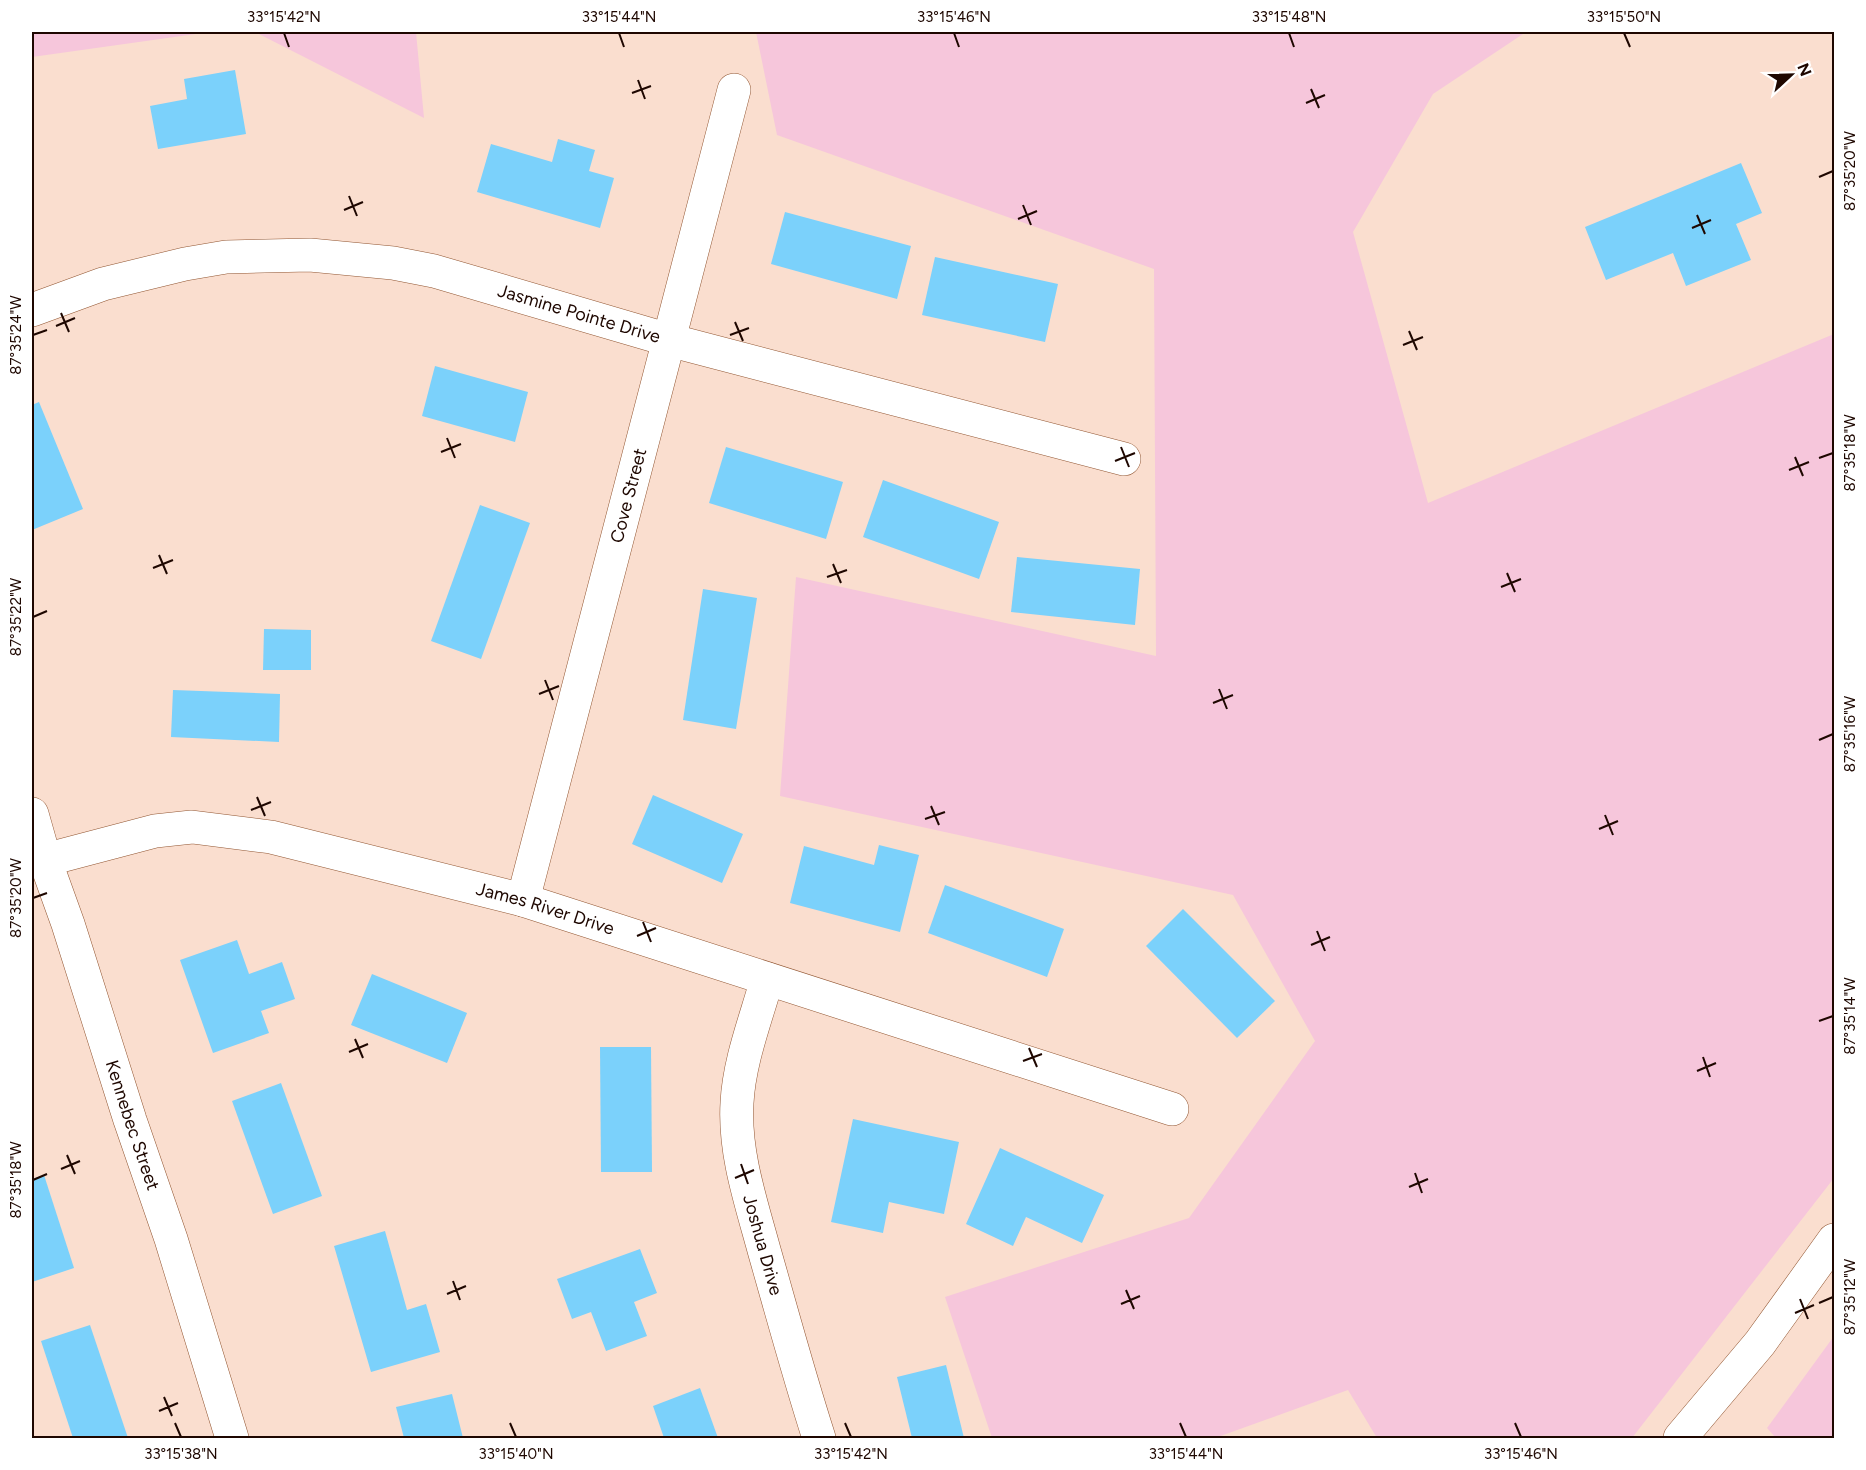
<svg xmlns="http://www.w3.org/2000/svg" width="1866" height="1470" viewBox="0 0 1866 1470" font-family="Figtree,sans-serif">
<style>
.green{fill:#f6c6db}
.building{fill:#7bd1fb}
.lines{fill:none;stroke-linecap:round;stroke-linejoin:round}
.street-casing{stroke:#925632;stroke-width:34}
.secondary-casing{stroke:#925632;stroke-width:34}
.street{stroke:#fff;stroke-width:33}
.secondary{stroke:#fff;stroke-width:33}
.ticks{fill:none;stroke:#1e0700;stroke-width:2}
.labels{text-anchor:middle;dominant-baseline:central;stroke-width:5;stroke-linejoin:round;paint-order:stroke}
.street-label{font-size:18px;fill:#1e0700;stroke:#fff}
.neatline{fill:none;stroke:#1e0700;stroke-width:2}
.ticks-label{font-size:15px;text-anchor:middle;fill:#1e0700}
</style>
<rect width="100%" height="100%" fill="#fadecf"/>
<g class="green">
<polygon points="32,32 210,32 32,57"/>
<polygon points="255,32 416,32 424,118"/>
<polygon points="756,32 1526,32 1433,94 1353,232 1428,503 1834,334 1834,1178 1632,1438 1377,1438 1348,1390 1215,1438 992,1438 945,1297 1189,1218 1315,1041 1233,895 780,796 796,577 1156,656 1154,269 777,135"/>
<polygon points="1834,1336 1834,1438 1776,1438 1767,1428"/>
</g>
<g class="building">
<polygon points="235,70 246,134 158,149 150,106 187,99 184,79"/>
<polygon points="558,139 595,150 589,171 614,178 600,228 477,192 491,144 552,162"/>
<polygon points="1741,163 1762,213 1736,224 1751,260 1686,286 1673,253 1606,280 1585,227"/>
<polygon points="785,212 911,246 897,299 771,264"/>
<polygon points="935,257 1058,284 1045,342 922,315"/>
<polygon points="435,366 528,392 515,442 422,416"/>
<polygon points="39,402 83,509 32,530 32,405"/>
<polygon points="726,447 843,482 826,539 709,503"/>
<polygon points="883,480 999,522 979,579 863,537"/>
<polygon points="480,505 530,523 481,659 431,641"/>
<polygon points="1017,557 1140,569 1135,625 1011,612"/>
<polygon points="703,589 757,598 736,729 683,720"/>
<polygon points="264,629 311,630 311,670 263,670"/>
<polygon points="173,690 280,694 279,742 171,737"/>
<polygon points="653,795 743,834 722,883 632,844"/>
<polygon points="879,845 919,855 900,932 790,903 804,846 874,865"/>
<polygon points="945,885 1064,929 1047,977 928,933"/>
<polygon points="1183,909 1275,1001 1237,1038 1146,946"/>
<polygon points="237,940 249,974 282,962 295,999 261,1011 269,1033 213,1053 180,960"/>
<polygon points="372,974 467,1013 447,1063 351,1025"/>
<polygon points="600,1047 651,1047 652,1172 601,1172"/>
<polygon points="281,1083 322,1196 273,1214 232,1101"/>
<polygon points="853,1119 959,1142 944,1214 889,1202 883,1233 831,1222"/>
<polygon points="1000,1148 1104,1195 1082,1243 1026,1217 1013,1246 966,1224"/>
<polygon points="44,1175 74,1268 32,1282 32,1179"/>
<polygon points="385,1231 407,1310 426,1304 440,1352 371,1372 334,1246"/>
<polygon points="640,1249 657,1293 634,1302 647,1336 606,1351 591,1312 572,1319 557,1279"/>
<polygon points="90,1325 128,1438 73,1438 41,1341"/>
<polygon points="946,1365 964,1438 912,1438 897,1377"/>
<polygon points="700,1388 718,1438 664,1438 653,1406"/>
<polygon points="452,1394 463,1438 404,1438 396,1407"/>
</g>
<g class="lines">
<g class="street-casing">
<g id="street">
<path id="s1" d="M32,310L103,284L185,264L226,257L310,255L393,263L434,271L669,340L1124,459"/>
<path id="s2" d="M32,814L45,860L68,924L130,1120L171,1239L232,1438"/>
<path id="s3" d="M45,860L155,831L192,827L271,837L523,900L1172,1109"/>
<path id="s4" d="M523,900L734,90"/>
<path id="s5" d="M767,979C756,1019 739,1061 737,1103C734,1153 751,1202 764,1250C782,1313 799,1376 819,1438"/>
</g>
</g>
<g class="secondary-casing">
<polyline id="secondary" points="1680,1438 1760,1343 1834,1240"/>
</g>
<use href="#street" class="street"/>
<use href="#secondary" class="secondary"/>
</g>
<path class="ticks" d="M284,33L289,47M619,33L624,47M954,33L959,47M1289,33L1294,47M1624,33L1630,47M638,80L645,99M1311,89L1319,108M632,93L651,86M1306,103L1325,95M1819,177L1833,171M349,196L357,216M1023,205L1031,225M344,210L363,202M1697,215L1705,234M1018,219L1037,211M1692,228L1711,220M61,313L69,332M735,322L743,341M56,326L75,318M1409,331L1417,350M33,335L47,330M730,335L749,328M1403,345L1423,337M447,438L455,458M1121,447L1129,467M441,452L461,444M1795,457L1803,476M1819,458L1833,453M1115,461L1135,453M1789,470L1809,462M159,555L167,574M833,564L841,583M153,568L173,560M1507,573L1515,592M827,577L847,570M1501,587L1521,579M33,617L47,611M545,680L553,700M1219,689L1227,709M539,694L559,686M1213,703L1233,695M1819,740L1833,734M257,797L265,816M931,806L939,825M251,810L271,802M1605,815L1613,835M925,819L945,812M1599,829L1618,821M33,898L47,893M643,922L651,942M1317,931L1325,951M637,936L656,928M1311,945L1330,937M1819,1021L1833,1016M355,1039L363,1058M1029,1048L1037,1067M349,1052L368,1044M1703,1057L1710,1077M1023,1061L1042,1054M1697,1071L1716,1063M67,1155L75,1174M741,1164L748,1184M61,1169L80,1161M1415,1173L1422,1193M735,1178L754,1170M33,1180L47,1174M1409,1187L1428,1179M453,1281L460,1300M1126,1290L1134,1309M447,1294L466,1286M1800,1299L1808,1319M1819,1303L1833,1297M1121,1304L1140,1296M1795,1313L1814,1305M164,1397L172,1416M159,1411L178,1403M175,1423L181,1437M510,1423L516,1437M845,1423L851,1437M1180,1423L1186,1437M1515,1423L1521,1437"/>
<g class="labels">
<g class="street-label">
<text stroke="none"><textPath href="#s1" startOffset="562">Jasmine Pointe Drive</textPath></text>
<text stroke="none"><textPath href="#s4" startOffset="418">Cove Street</textPath></text>
<text stroke="none"><textPath href="#s3" startOffset="514">James River Drive</textPath></text>
<text stroke="none"><textPath href="#s2" startOffset="327">Kennebec Street</textPath></text>
<text stroke="none"><textPath href="#s5" startOffset="273">Joshua Drive</textPath></text>
</g>
</g>
<rect width="1866" height="1470" fill="none" stroke="#ffffff" stroke-width="66"/>
<g transform="translate(1791 75) rotate(68)" stroke="#ffffff" stroke-width="4.5" paint-order="stroke">
<path d="M0-4.5L10 22L0 15L-10 22Z" fill="#1e0700"/>
<text y="-9" font-size="16" font-weight="bold" text-anchor="middle" fill="#1e0700">N</text>
</g>
<rect x="33" y="33" width="1800" height="1404" class="neatline"/>
<g class="ticks-label">
<text x="284" y="22">33°15'42"N</text>
<text x="619" y="22">33°15'44"N</text>
<text x="954" y="22">33°15'46"N</text>
<text x="1289" y="22">33°15'48"N</text>
<text x="1624" y="22">33°15'50"N</text>
<text transform="translate(1850 171) rotate(-90)" y="5">87°35'20"W</text>
<text transform="translate(16 335) rotate(-90)" y="5">87°35'24"W</text>
<text transform="translate(1850 453) rotate(-90)" y="5">87°35'18"W</text>
<text transform="translate(16 617) rotate(-90)" y="5">87°35'22"W</text>
<text transform="translate(1850 734) rotate(-90)" y="5">87°35'16"W</text>
<text transform="translate(16 898) rotate(-90)" y="5">87°35'20"W</text>
<text transform="translate(1850 1016) rotate(-90)" y="5">87°35'14"W</text>
<text transform="translate(16 1180) rotate(-90)" y="5">87°35'18"W</text>
<text transform="translate(1850 1297) rotate(-90)" y="5">87°35'12"W</text>
<text x="181" y="1459">33°15'38"N</text>
<text x="516" y="1459">33°15'40"N</text>
<text x="851" y="1459">33°15'42"N</text>
<text x="1186" y="1459">33°15'44"N</text>
<text x="1521" y="1459">33°15'46"N</text>
</g>
</svg>
